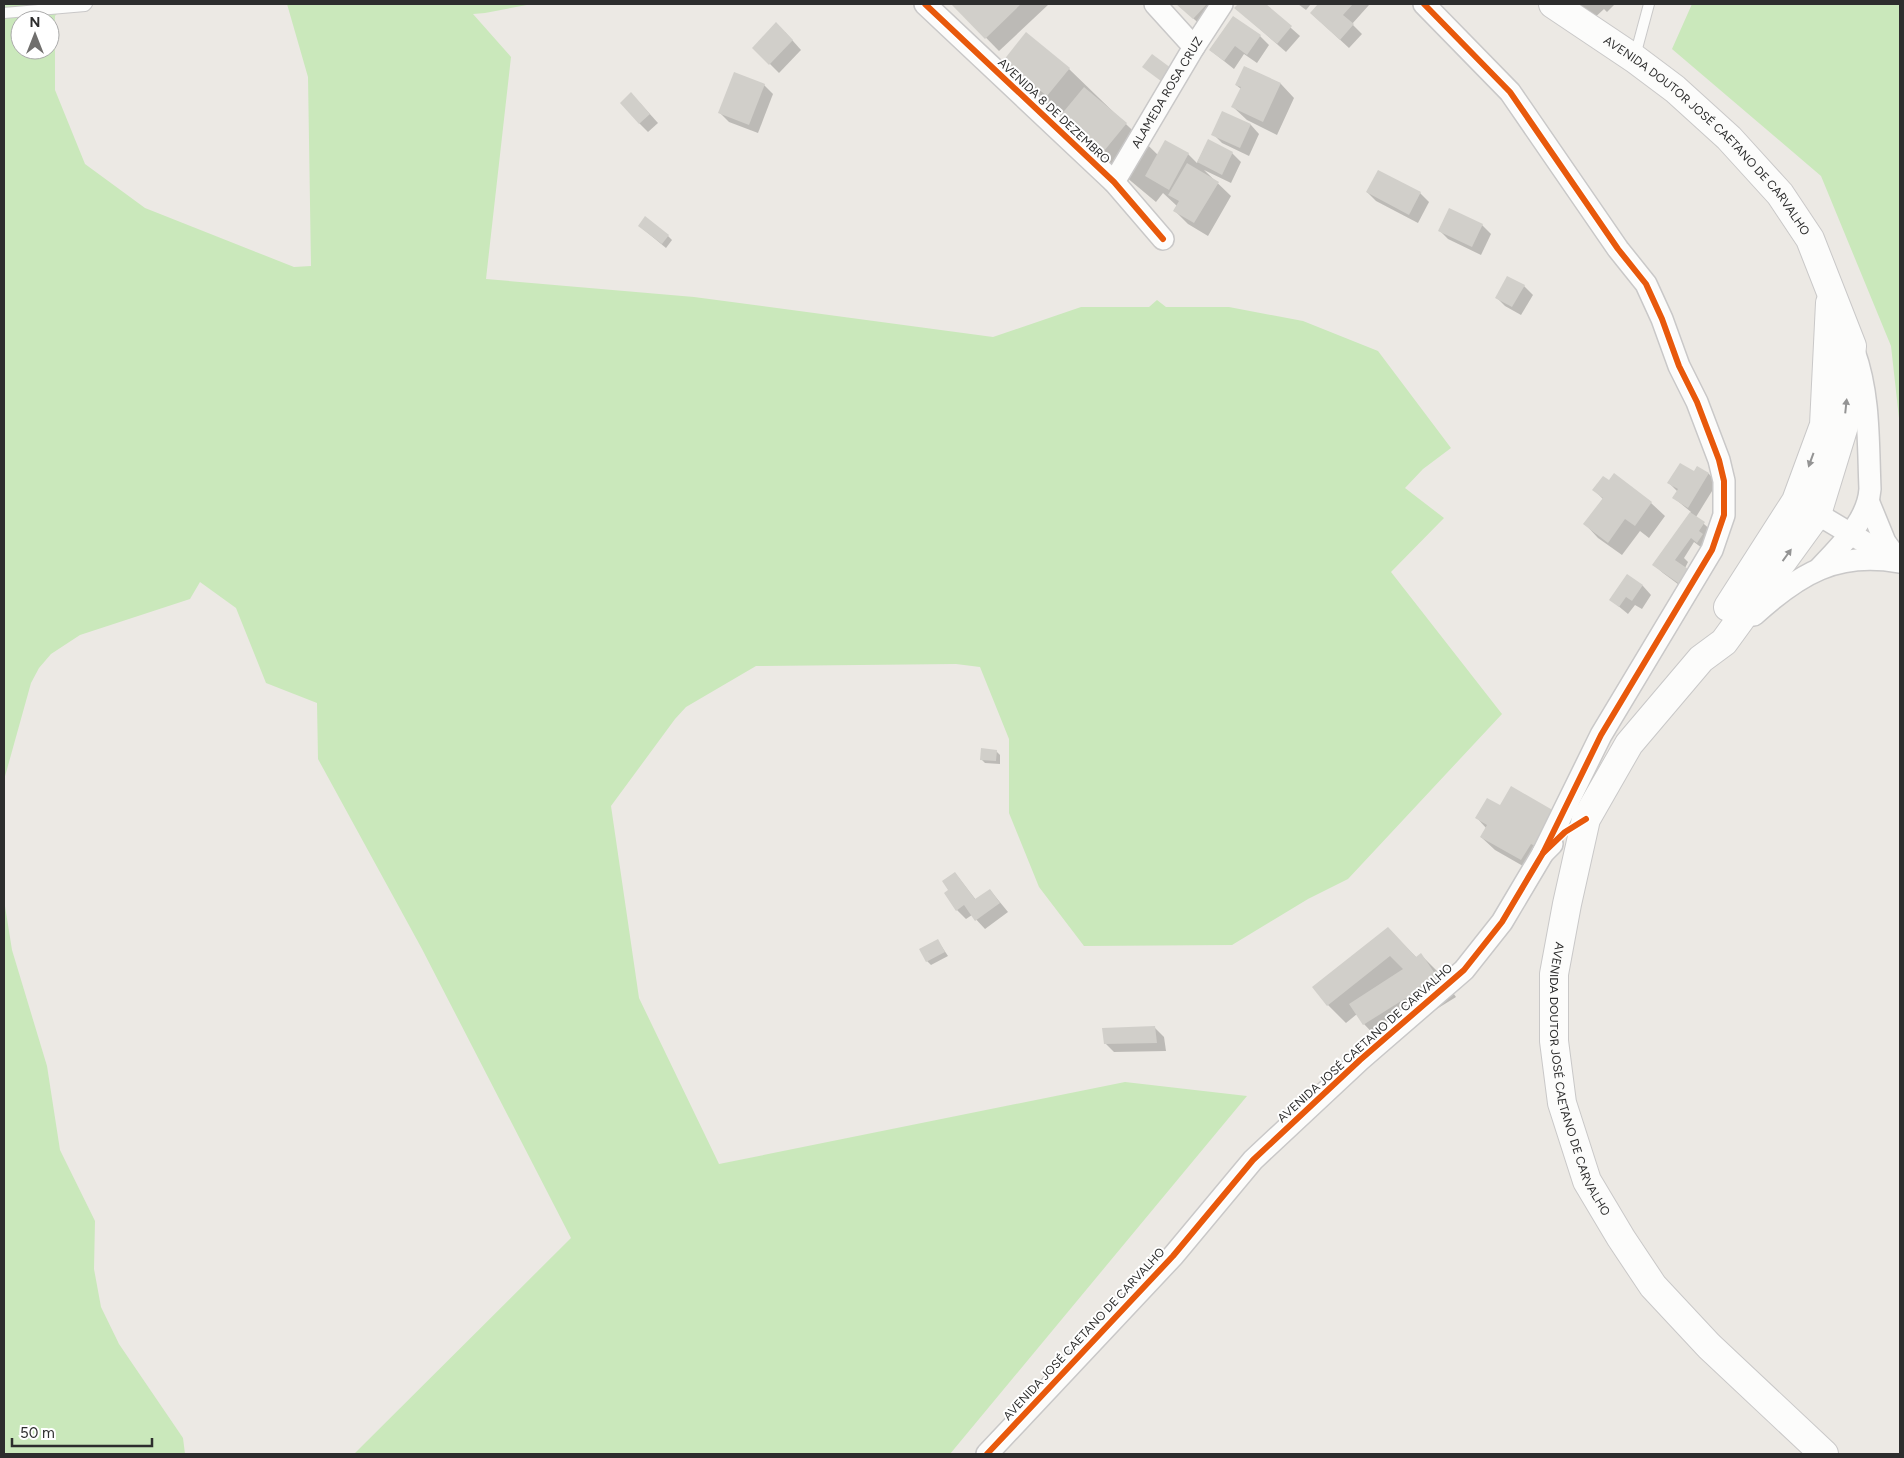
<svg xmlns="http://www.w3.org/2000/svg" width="1904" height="1458" viewBox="0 0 1904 1458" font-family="Figtree,sans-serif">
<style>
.green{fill:#cae8bb;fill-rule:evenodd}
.shadow{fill:#0003}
.building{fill:#d1cfca}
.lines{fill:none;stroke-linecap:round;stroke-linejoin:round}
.service-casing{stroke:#c9c8c8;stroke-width:12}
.minor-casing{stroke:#c9c8c8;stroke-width:24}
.secondary-casing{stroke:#c9c8c8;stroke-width:30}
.service{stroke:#fcfcfb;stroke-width:10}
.minor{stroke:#fcfcfb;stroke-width:21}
.secondary{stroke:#fcfcfb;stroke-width:28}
.cycleway-casing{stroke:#fff;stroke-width:9}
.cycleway{stroke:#e8590c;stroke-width:6}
.oneway{fill:#949494}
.labels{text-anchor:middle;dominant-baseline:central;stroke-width:4;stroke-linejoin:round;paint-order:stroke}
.street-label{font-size:12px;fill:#2d2d2d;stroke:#fff}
</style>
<rect width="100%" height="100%" fill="#ece9e4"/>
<g class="green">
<path d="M4,4H66L55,16V90L85,164L145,208L294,267L311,266L308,77L287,4H532L485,13L473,14L511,57L486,279L694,297L993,337L1081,307H1149L1157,300L1166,307H1229L1303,321L1378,351L1451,448L1423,469L1405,488L1444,518L1391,572L1502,714L1348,879L1308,899L1232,945L1084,946L1039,887L1009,813V739L980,667L956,664L756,666L686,707L675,719L611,806L639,998L719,1164L1125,1082L1247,1096L950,1454H354L571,1238L422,949L318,759L317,703L266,683L236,608L200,582L190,599L80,635L51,654L39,668L31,683L4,780ZM20,20H50V50H20Z"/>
<polygon points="1692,4 1900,4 1900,427 1891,346 1821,176 1672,49"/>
<polygon points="4,887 5,906 12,950 47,1066 60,1150 95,1221 94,1269 101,1307 119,1344 183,1438 185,1454 4,1454"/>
</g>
<g class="shadow">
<polygon points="953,4 1049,4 999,51"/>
<polygon points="1177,4 1224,4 1203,27"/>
<polygon points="1240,4 1264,4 1300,36 1286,52 1236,8"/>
<polygon points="1298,4 1311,4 1306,10"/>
<polygon points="1320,4 1369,5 1352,24 1362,34 1349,48 1311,13"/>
<polygon points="1572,4 1615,4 1607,12 1604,9 1590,22"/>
<polygon points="1233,18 1260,36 1269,45 1257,63 1244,54 1234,69 1210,50"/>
<polygon points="785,32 801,50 779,73 754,48"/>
<polygon points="1005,61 1069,69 1158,155 1165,142 1188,154 1197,163 1208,141 1232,153 1241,162 1231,183 1204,170 1231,196 1208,236 1188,224 1174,210 1177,206 1163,193 1156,202 1114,167"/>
<polygon points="1245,67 1281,84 1294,98 1277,135 1247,120 1233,107 1241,89 1236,85"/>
<polygon points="764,85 773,94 758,133 729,122 720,113"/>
<polygon points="640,103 658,123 648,132 639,123"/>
<polygon points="1223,113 1251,125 1259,134 1249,156 1222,143 1213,134"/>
<polygon points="1367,192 1420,193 1429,202 1418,223 1376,201"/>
<polygon points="1482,225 1491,234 1481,255 1448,239 1440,231"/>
<polygon points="643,229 668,236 672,240 666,248"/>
<polygon points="1524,286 1533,295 1521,315 1505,306 1496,297"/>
<polygon points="1697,467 1709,474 1717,483 1696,517 1713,532 1706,551 1694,542 1684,558 1688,562 1685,568 1690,593 1663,573 1654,565 1691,512 1674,498 1678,492 1669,483 1694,473"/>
<polygon points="1594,490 1651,503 1665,516 1649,538 1640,531 1622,555 1598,538 1585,524 1603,499"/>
<polygon points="1627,575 1643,586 1651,595 1642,609 1635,605 1628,614 1611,600"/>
<polygon points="996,751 1000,755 1000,764 985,763 981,759"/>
<polygon points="1500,807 1555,813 1569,826 1550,859 1535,873 1495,850 1481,837 1486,828 1477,818"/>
<polygon points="955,873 976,900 990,890 1008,912 985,929 972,915 966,919 957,910 949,890"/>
<polygon points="1388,929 1417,958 1421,955 1439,973 1456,997 1382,1043 1364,1024 1357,1014 1346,1023 1328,1005 1314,988"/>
<polygon points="938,941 948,956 931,965 927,961"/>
<polygon points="1155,1028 1164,1037 1166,1051 1114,1052 1105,1043"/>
</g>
<g class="building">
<polygon points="951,4 1021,4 985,39"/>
<polygon points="1176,4 1207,4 1193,19"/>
<polygon points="1238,4 1266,4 1292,26 1277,44 1234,8"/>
<polygon points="1318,4 1353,4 1343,15 1354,24 1340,40 1310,13"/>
<polygon points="1233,16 1261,35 1247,55 1235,46 1224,61 1209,50"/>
<polygon points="776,22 793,40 769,65 752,48"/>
<polygon points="1026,32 1070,68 1047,96 1003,61"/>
<polygon points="1152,54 1175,71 1165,84 1142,67"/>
<polygon points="1244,66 1281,83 1263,122 1231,107 1241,87 1235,85"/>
<polygon points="734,72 765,84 749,125 718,113"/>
<polygon points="1084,87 1127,123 1104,151 1060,116"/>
<polygon points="631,92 650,114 639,124 620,103"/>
<polygon points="1222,111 1251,124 1240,148 1211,135"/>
<polygon points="1208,139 1233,152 1222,175 1197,162"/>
<polygon points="1165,140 1189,153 1169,190 1145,176"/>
<polygon points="1187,163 1219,182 1194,223 1173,211 1179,201 1168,195"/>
<polygon points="1378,170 1421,192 1409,215 1366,192"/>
<polygon points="1449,208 1483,224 1472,247 1438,231"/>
<polygon points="645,216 669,235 662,244 638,226"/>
<polygon points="1507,276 1525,285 1512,307 1495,298"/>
<polygon points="1680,463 1694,471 1697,466 1709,473 1688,508 1672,498 1678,489 1667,483"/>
<polygon points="1614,473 1652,502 1635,526 1625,519 1608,543 1583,524 1603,498 1592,490 1603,476 1609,480"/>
<polygon points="1690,512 1705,522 1699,531 1703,534 1697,543 1691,538 1675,560 1691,571 1681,585 1652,565"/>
<polygon points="1627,574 1643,585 1632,601 1626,597 1619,607 1609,600"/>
<polygon points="981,748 997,750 996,761 980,760"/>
<polygon points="1511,786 1556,812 1537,847 1531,844 1521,860 1480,837 1487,825 1475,818 1487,798 1500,805"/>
<polygon points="955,872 975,899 990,889 1000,903 975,921 964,905 956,911 944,893 948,890 942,881"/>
<polygon points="1388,927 1416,957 1421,953 1438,978 1363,1025 1349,1004 1403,969 1390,956 1327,1006 1312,987"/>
<polygon points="938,939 945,952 926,962 919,949"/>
<polygon points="1155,1026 1157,1043 1104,1044 1102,1028"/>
</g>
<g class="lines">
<g class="service-casing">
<g id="service">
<polyline points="4,13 85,6 87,4"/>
<polyline points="1635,56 1649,4"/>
</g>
</g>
<g class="minor-casing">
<g id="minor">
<polyline points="925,4 1114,182 1163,239"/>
<polyline points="1155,4 1194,47"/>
<polyline points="1424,4 1510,92 1618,249 1646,284 1662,319 1679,366 1697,402 1719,460 1724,481 1724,515 1712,550 1601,735 1543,853"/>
<path id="s1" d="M1114,182L1194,47L1222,4"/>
<polyline points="1869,503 1885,542 1898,560"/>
<polyline points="1804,506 1891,558"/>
<path d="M1819,569C1840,546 1868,521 1870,489C1868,443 1870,395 1854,351"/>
<path d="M1754,615C1799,574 1837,551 1899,562"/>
<polyline points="987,1454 1173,1256 1253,1160 1360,1060 1464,970 1502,922 1543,853 1552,844"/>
</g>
</g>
<g class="secondary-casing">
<g id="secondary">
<path id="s2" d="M1553,4L1635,59L1675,89L1729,138L1780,194L1810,239L1852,346L1844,426L1817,514L1724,642L1701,659L1629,744L1586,819L1567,904L1554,974V1041L1562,1103L1587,1181L1621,1238L1653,1286L1709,1346L1824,1454"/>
<polyline points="1728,607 1796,501 1824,425 1830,303"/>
</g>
</g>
<use href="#service" class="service"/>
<use href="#minor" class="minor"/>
<use href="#secondary" class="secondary"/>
<g class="cycleway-casing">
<g id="cycleway">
<polyline points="925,4 1114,182 1163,239"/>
<polyline points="1424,4 1510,92 1618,249 1646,284 1662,319 1679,366 1697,402 1719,460 1724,481 1724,515 1712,550 1601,735 1543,853"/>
<polyline points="987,1454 1173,1256 1253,1160 1360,1060 1464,970 1502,922 1543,853 1565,832 1586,819"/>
</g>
</g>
<use href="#cycleway" class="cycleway"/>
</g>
<defs><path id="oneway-solid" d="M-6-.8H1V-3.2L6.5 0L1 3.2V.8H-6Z" transform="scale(1.25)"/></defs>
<g class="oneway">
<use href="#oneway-solid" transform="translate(1846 406) rotate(-84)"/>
<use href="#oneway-solid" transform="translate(1811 460) rotate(110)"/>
<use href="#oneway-solid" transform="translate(1787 555) rotate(-54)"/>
</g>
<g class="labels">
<g class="street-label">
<text stroke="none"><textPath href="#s1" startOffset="104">ALAMEDA ROSA CRUZ</textPath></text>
<text transform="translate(1054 111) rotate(43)">AVENIDA 8 DE DEZEMBRO</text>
<text stroke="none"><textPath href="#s2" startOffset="204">AVENIDA DOUTOR JOSÉ CAETANO DE CARVALHO</textPath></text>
<text transform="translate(1365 1043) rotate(-42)">AVENIDA JOSÉ CAETANO DE CARVALHO</text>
<text stroke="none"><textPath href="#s2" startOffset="1291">AVENIDA DOUTOR JOSÉ CAETANO DE CARVALHO</textPath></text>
<text transform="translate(1084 1334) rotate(-47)">AVENIDA JOSÉ CAETANO DE CARVALHO</text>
</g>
</g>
<rect width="1904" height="1458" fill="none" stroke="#2d2d2d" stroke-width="10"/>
<g transform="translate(35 35)"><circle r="24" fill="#ffffff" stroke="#ababab"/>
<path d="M0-4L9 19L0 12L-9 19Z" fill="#706f6d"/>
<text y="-8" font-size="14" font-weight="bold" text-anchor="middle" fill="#2d2d2d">N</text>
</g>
<path d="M12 1438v8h140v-8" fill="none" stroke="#2d2d2d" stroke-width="2.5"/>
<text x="20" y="1438" font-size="15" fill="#2d2d2d" stroke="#ffffff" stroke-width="4" paint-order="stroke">50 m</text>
</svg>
